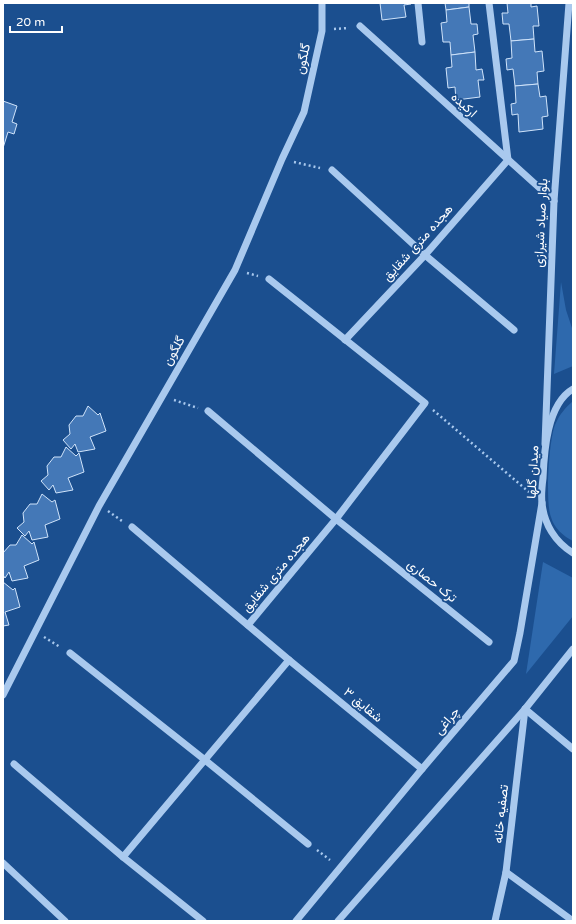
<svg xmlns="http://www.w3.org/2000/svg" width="576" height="924" viewBox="0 0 576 924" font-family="'Varela Round',Vazirmatn,sans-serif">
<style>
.green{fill:#2e69ad}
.building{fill:#4478b7;stroke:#cfe3fa}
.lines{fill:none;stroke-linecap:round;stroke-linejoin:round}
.path{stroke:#a9c9ee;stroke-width:2.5;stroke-dasharray:2 3;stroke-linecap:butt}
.minor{stroke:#a9c9ee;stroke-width:7}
.labels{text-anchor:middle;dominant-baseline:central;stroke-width:3.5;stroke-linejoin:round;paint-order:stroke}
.street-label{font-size:13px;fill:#fff;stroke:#1b4f8f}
</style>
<rect width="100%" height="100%" fill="#1b4f8f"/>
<g class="green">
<polygon points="561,282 566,310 573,331 573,366 554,374"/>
<path d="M573,401V541C563,536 554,528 551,517C545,502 549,440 555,425C559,415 565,408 573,401Z"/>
<polygon points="543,562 573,578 573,616 526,674"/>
</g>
<g class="building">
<polygon points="380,3 411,3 411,4 404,5 406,17 382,20"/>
<polygon points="445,3 469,3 469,7 446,10"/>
<polygon points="507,3 531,3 531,7 537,6 539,26 533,26 534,39 511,41 509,24 503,24 502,13 508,13"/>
<polygon points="469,7 471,24 477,24 478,34 473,35 475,52 451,55 450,42 443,42 441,23 447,22 446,10"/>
<polygon points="534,39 535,52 542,51 544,71 537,72 538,84 515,86 513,69 507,70 506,59 512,58 511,41"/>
<polygon points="475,52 476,70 482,69 484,80 478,80 480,97 456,100 455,87 448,88 446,68 452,67 451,55"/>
<polygon points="538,84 540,97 546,96 548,116 542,117 543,129 519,132 518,114 512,115 511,104 516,103 515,86"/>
<polygon points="3,101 17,106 12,122 17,124 14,134 8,132 3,148"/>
<polygon points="88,406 98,415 100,413 106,431 90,437 95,449 78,452 75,444 71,449 63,440 70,434 69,425 76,416 83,416"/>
<polygon points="66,447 76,456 79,453 84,472 68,478 73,490 56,493 53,485 49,490 41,481 48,475 47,466 54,457 61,457"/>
<polygon points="42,494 52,502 55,500 60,519 45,525 48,537 32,540 29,531 25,536 17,528 24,522 23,513 30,504 37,504"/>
<polygon points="22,535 32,544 34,542 39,560 24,566 28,578 12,581 9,572 5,578 3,575 3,553 10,545 16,545"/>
<polygon points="3,582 13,590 15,588 20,607 5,612 9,625 3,626"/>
</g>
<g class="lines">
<g class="path">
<polyline points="334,29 349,28"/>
<polyline points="294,162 320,168"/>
<polyline points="247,273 258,276"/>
<polyline points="174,400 198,408"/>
<polyline points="433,410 529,492"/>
<polyline points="108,511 122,521"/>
<polyline points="44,637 60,647"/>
<polyline points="317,850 330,860"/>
</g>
<g class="minor">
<polyline points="418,3 422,42"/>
<polyline points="360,26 554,201"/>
<polyline points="332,170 425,255 514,330"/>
<polyline points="345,340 425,255 508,160 489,3"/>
<path d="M573,389C547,404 544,452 543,478C542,486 541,495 542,503C544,524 555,542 573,553"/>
<polyline points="208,411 336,519 489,642"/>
<polyline points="545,444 554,201 569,3"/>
<polyline points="132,527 289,660 422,769"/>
<polyline points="248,625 336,519 425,403 269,279"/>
<polyline points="70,653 205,760 308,844"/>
<polyline points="3,695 99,506 235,270 282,159 304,112 322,31 322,3"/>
<polyline points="525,709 573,749"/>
<polyline points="14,764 123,857 203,921"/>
<polyline points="123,857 289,660"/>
<polyline points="3,863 65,921"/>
<polyline points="506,872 573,921"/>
<polyline points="296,921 422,769 514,661 520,633 542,503"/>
<polyline points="338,921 525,709 573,649"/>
<polyline points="495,921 506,872 525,709"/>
</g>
</g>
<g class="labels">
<g class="street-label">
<text transform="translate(303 59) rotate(-78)">گلگون</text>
<text transform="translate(464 105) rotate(42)">ارکیده</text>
<text transform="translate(541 223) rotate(-87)">بلوار صیاد شیرازی</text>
<text transform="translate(418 243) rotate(-48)">هجده متری شقایق</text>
<text transform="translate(174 351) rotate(-60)">گلگون</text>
<text transform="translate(533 472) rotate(-87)">میدان گلها</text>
<text transform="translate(276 573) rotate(-50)">هجده متری شقایق</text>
<text transform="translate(432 581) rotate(39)">ترک حصاری</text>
<text transform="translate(363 705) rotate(40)">شقایق ۳</text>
<text transform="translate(447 721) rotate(-50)">چراغی</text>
<text transform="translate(501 814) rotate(-84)">تصفیه خانه</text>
</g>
</g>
<rect width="576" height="924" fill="none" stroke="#ffffff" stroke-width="8"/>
<path d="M10 26v6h52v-6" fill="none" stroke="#ffffff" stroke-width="2"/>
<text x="16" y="26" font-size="12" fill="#ffffff" stroke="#1b4f8f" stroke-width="3" paint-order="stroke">20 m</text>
</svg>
